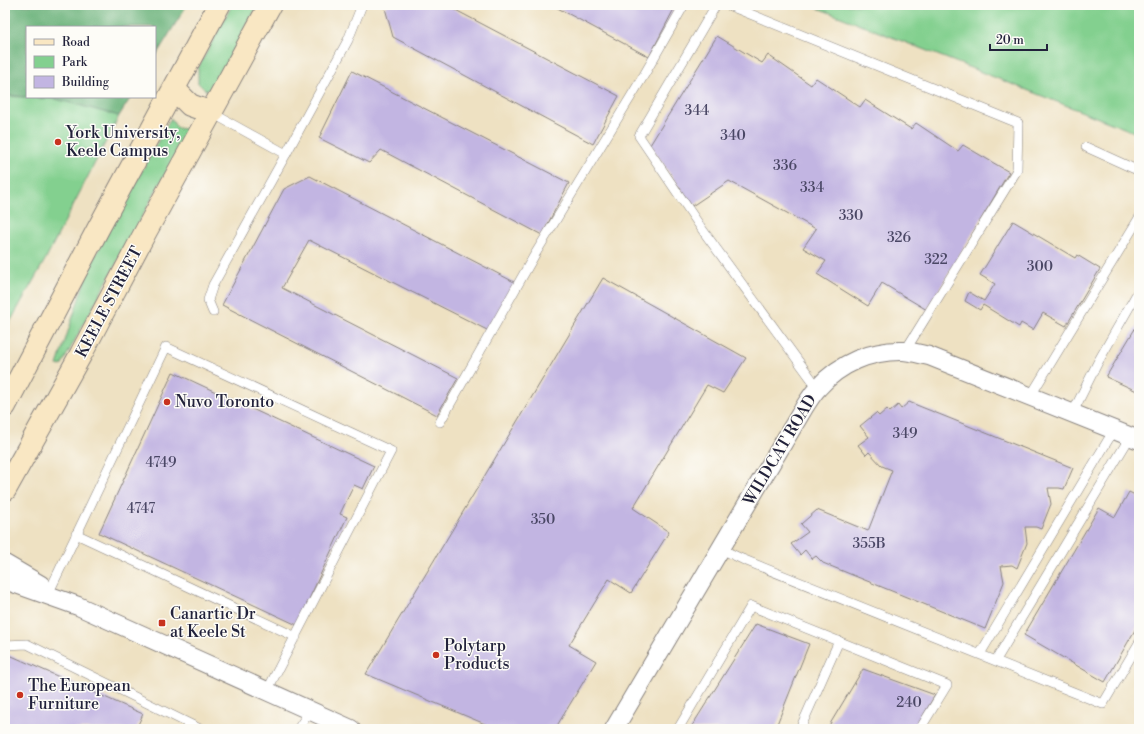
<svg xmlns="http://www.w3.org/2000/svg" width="1144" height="734" viewBox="0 0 1144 734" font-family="'Libre Bodoni',serif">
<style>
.green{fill:#83d08f;stroke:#527965}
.forest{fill:#6ab27a;stroke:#466a5a}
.building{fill:#c2b5e2}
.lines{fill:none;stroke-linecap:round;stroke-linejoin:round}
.lane-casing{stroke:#88827e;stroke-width:10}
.street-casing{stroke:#88827e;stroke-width:20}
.secondary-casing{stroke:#88827e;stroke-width:24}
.lane{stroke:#fff;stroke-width:9}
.street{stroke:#fff;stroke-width:18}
.secondary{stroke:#f9e7c3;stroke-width:22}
.poi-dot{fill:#c8321e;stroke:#fdfcf7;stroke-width:1.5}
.labels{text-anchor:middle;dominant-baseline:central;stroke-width:3;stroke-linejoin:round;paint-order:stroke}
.number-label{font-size:14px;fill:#4a4765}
.poi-label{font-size:16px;fill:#22223b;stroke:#fdfcf7;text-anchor:start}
.street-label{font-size:16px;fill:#22223b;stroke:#fdfcf7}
</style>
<rect width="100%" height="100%" fill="#fdfcf7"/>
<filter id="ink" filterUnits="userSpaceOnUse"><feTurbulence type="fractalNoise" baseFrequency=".025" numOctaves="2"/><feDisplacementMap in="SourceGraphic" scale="8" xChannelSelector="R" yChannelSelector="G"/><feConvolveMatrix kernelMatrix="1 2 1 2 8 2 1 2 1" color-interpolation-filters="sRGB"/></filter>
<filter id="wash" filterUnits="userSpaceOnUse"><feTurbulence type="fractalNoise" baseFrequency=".012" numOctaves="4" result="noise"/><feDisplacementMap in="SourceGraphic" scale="16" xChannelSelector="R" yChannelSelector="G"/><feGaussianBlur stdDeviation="0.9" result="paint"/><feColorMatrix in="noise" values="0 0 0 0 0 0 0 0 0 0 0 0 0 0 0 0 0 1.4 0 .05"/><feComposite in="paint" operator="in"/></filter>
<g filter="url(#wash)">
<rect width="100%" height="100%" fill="#eee1c2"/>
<g class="green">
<polygon points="232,5 258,5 215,85 210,90 205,90 198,83 198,68"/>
<polygon points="810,5 1139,5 1139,134"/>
<polygon points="5,96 56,99 119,116 45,260 5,331"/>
<path d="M171,118C176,129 179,130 190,128L61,366L57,365L86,277L96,254Z"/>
</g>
<g class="forest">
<polygon points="5,5 187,5 155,57 155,27 27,27 27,97 5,95"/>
<polygon points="27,97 131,97 119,116 56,99"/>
</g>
<g id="blocks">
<g class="building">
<polygon points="386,5 446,5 619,96 593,144 393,37 385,8"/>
<polygon points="552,5 676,5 649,57"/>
<polygon points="717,36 762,63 768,55 811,85 816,78 860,107 865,100 911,129 916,123 958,151 963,145 1009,172 927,310 882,283 868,306 817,274 826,261 803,248 816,229 729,181 692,206 650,145"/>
<polygon points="352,71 569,183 542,235 381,150 369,163 319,138"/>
<polygon points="310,176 516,283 489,331 309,240 282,288 458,378 437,415 222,305 284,189"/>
<polygon points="1013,221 1075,258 1077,255 1100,269 1066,326 1043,313 1033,330 1021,323 1019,327 983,305 980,310 965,301 969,292 984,301 995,284 980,275"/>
<polygon points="603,278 746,358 723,393 707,385 633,508 669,532 631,593 609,579 569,645 596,661 555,729 497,729 366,674"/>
<polygon points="1139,322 1139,392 1106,377"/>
<polygon points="173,372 374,466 363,489 354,485 340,514 347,517 297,625 99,533"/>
<polygon points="909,402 1073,468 1064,489 1059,488 1048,488 1051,504 1041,529 1036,527 1025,527 1027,543 1017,568 1012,565 1001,566 1004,582 985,629 823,563 816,556 812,559 805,550 800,555 791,544 808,532 801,524 817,510 868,531 892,470 882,466 869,452 866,455 858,445 869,437 860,426 876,413 879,416 887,409 890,412 898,405 901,409"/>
<polygon points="1129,492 1139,497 1139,623 1105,682 1024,635 1099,508 1115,517"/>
<polygon points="756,624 809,644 775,729 690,729"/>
<polygon points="5,653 143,714 136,729 5,729"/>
<polygon points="863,669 935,695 915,729 827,729"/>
</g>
</g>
</g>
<g filter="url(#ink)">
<use href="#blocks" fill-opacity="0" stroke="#88827e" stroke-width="1"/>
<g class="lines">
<g class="lane-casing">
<g id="lane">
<polyline points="716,5 639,136 704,232 818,388"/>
<polyline points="728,5 1018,123 1017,170 905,351"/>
<polyline points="212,113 286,154 348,40 362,5"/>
<polyline points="1086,147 1139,171"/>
<polyline points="213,312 208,300 213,285 286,154"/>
<polyline points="1030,397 1139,218"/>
<polyline points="1072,414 1098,362 1139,290"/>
<polyline points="440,422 534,256 644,75 684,5"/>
<polyline points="76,534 296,637"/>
<polyline points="721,549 742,559 1103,704 1139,643"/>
<polyline points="50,590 166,347 391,451 267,691"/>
<polyline points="5,645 27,644 200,729"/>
<polyline points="980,654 1114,430"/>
<polyline points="996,660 1130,437"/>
<polyline points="298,729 310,711"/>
<polyline points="678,729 751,606 947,685 920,729"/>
<polyline points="800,729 839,641"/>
</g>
</g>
<g class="street-casing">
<g id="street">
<polyline points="5,564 41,585"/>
<polyline points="5,580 78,606 351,729"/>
<path d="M614,729L805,406C809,400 813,393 818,388C840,363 871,350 904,351C912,352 921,354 929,356L1139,440"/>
</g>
</g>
<g class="secondary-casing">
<g id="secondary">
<polyline points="174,89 190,105 212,113"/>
<polyline points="5,406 98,229 219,5"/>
<polyline points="5,490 81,354 146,231 270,5"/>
</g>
</g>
<use href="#lane" class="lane"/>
<use href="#street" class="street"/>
<use href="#secondary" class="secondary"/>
</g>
</g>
<g class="poi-dot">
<circle cx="58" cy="142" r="4"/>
<circle cx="167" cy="402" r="4"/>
<rect x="158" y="619" width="8" height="8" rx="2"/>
<circle cx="436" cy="655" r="4"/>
<circle cx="20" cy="695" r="4"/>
</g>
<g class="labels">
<g class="number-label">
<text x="697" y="111">344</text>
<text x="733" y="136">340</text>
<text x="785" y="166">336</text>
<text x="812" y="188">334</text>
<text x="851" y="216">330</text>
<text x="899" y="238">326</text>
<text x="936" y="260">322</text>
<text x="1040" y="267">300</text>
<text x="905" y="434">349</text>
<text x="161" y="463">4749</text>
<text x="141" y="509">4747</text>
<text x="543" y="520">350</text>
<text x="869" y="544">355B</text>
<text x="909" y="703">240</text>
</g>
<g class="poi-label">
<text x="66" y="133">York University,<tspan x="66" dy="18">Keele Campus</tspan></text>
<text x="175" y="402">Nuvo Toronto</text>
<text x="170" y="614">Canartic Dr<tspan x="170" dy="18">at Keele St</tspan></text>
<text x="444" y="646">Polytarp<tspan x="444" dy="18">Products</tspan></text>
<text x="28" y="686">The European<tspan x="28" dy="18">Furniture</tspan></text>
</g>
<g class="street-label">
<text transform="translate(109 302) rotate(-62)">KEELE STREET</text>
<text transform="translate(780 450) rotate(-59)">WILDCAT ROAD</text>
</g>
</g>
<rect width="1144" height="734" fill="none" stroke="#fdfcf7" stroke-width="20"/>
<rect x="26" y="26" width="130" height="72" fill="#fdfcf7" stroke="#a5a5ac"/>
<rect x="34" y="39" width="20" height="6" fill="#f9e7c3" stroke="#a5a5ac"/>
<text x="62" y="46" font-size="12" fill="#22223b">Road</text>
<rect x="34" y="56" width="20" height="12" fill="#83d08f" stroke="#a5a5ac"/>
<text x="62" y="66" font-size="12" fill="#22223b">Park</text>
<rect x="34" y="76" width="20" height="12" fill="#c2b5e2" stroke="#a5a5ac"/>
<text x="62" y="86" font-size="12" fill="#22223b">Building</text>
<path d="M990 44v6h57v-6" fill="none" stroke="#22223b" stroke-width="2"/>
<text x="996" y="44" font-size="12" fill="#22223b" stroke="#fdfcf7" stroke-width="3" paint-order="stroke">20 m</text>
</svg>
